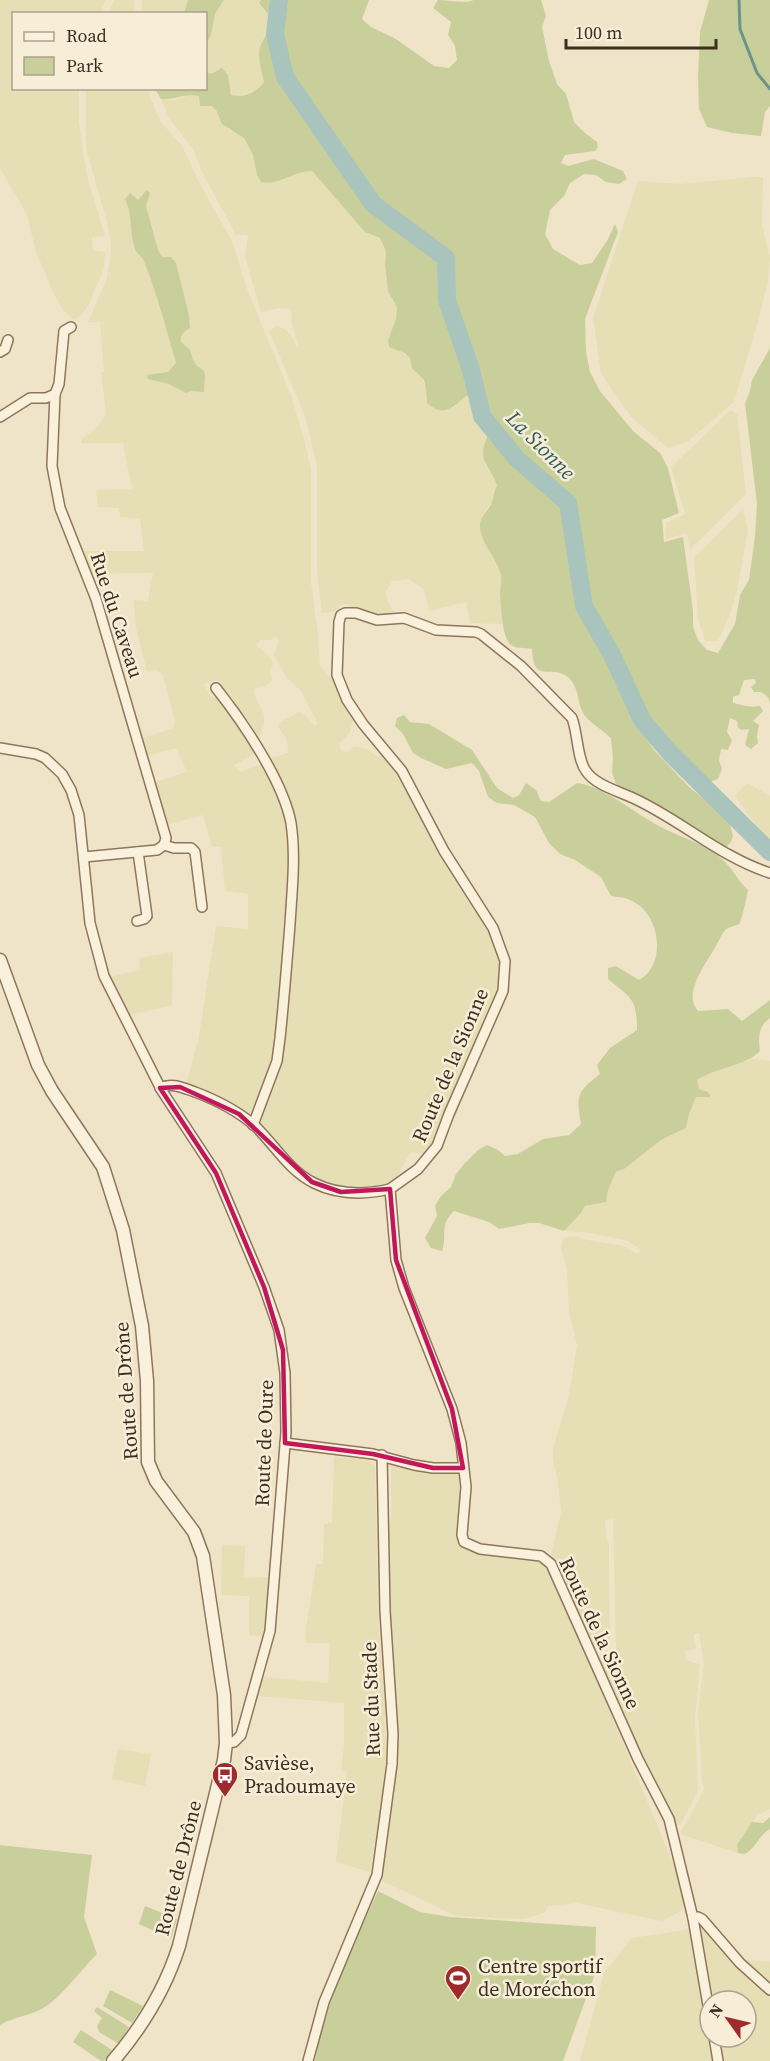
<svg xmlns="http://www.w3.org/2000/svg" width="770" height="2061" viewBox="0 0 770 2061" font-family="'Source Serif 4',serif">
<style>
.farmland{fill:#e6deb5;fill-rule:evenodd}
.green{fill:#c9cf9b}
.lines{fill:none;stroke-linecap:round;stroke-linejoin:round}
.stream{stroke:#6f938a;stroke-width:3}
.river{stroke:#a9c4bc;stroke-width:18}
.minor-casing{stroke:#8d765c;stroke-width:12}
.tertiary-casing{stroke:#8d765c;stroke-width:15}
.minor{stroke:#faf1dc;stroke-width:9}
.tertiary{stroke:#faf1dc;stroke-width:12}
.marked{fill:none;stroke:#c2185b;stroke-width:4.5;stroke-linejoin:round}
.labels{text-anchor:middle;dominant-baseline:central;stroke-width:5;stroke-linejoin:round;paint-order:stroke}
.street-label{font-size:20px;fill:#3d2e20;stroke:#f7eed8}
.poi-label{font-size:20px;fill:#3d2e20;stroke:#f7eed8;text-anchor:start}
.water-label{font-size:21px;font-style:italic;fill:#2f5d5a;stroke:#f7eed8}
</style>
<rect width="100%" height="100%" fill="#f0e4c8"/>
<g class="farmland">
<polygon points="0,0 106,0 100,13 14,14 14,88 79,89 79,121 83,152 88,180 105,236 92,237 93,250 105,252 104,268 89,304 83,313 78,318 73,319 64,311 55,296 36,252 27,215 0,168"/>
<polygon points="114,0 134,0 133,13 108,13"/>
<polygon points="142,0 188,0 184,13 141,14"/>
<polygon points="224,0 261,0 259,3 273,20 271,29 260,48 259,59 264,82 259,89 237,96 231,95 228,75 206,74 206,45 211,35 215,14"/>
<path d="M86,89H148L156,112L162,123L182,146L199,182L233,243L247,289L292,398L305,443L311,469V582L318,635L320,666L334,681L353,718L350,733L339,744L341,750L346,753L354,746L367,749L377,757L384,753L412,794L431,836L485,921L498,946L503,974L499,997L458,1086L434,1144L426,1154L410,1152L395,1181L390,1186L384,1188L369,1190L332,1186L315,1180L300,1169L262,1128L261,1123L263,1113L278,1067L282,1043L295,885V839L293,822L284,795L257,745L225,696L219,680L203,684L211,697H220L242,727L257,753L234,765L240,772L262,764L277,791L288,825L291,874L285,936L283,937V951L286,952L275,1058L252,1115L250,1116L186,1086L199,1036L216,926L248,929V894L225,891L221,847H212L203,815L166,825L155,782L187,772L176,748L146,756L142,738L171,729L174,727L175,721L163,675L156,670L147,672L136,628L134,600L148,601L153,573L90,574L81,551H144L140,519L120,517L119,508L98,507L96,490L132,489L123,443H81V439L99,426L106,413L101,373L104,371L100,322H88L106,281L110,260L111,245L107,222L86,149ZM275,636L279,640L274,655L278,662L287,678L301,691L318,724L314,725L306,716L299,712L280,722L279,728L287,740L288,753L271,758L263,753L260,747L259,739L264,724V715L253,691L256,688L265,687L273,680L270,673L273,664L271,658L257,646L260,640H271Z"/>
<polygon points="195,94 199,95 205,107 212,105 216,110 219,118 228,129 237,132 244,138 253,155 257,175 281,179 304,170 312,171 365,232 380,238 386,251 385,265 388,291 397,307 396,319 388,340 410,358 412,368 423,380 426,389 427,403 461,400 466,396 481,396 487,405 486,413 493,428 484,462 496,481 497,486 493,494 492,502 483,515 486,545 499,570 502,580 500,593 502,624 470,623 466,602 429,611 424,590 409,579 392,581 386,592 387,599 392,609 398,614 371,615 345,604 340,605 336,611 322,613 317,571 317,466 305,416 269,331 276,326 280,327 286,330 293,338 295,345 298,346 291,321 292,314 289,309 280,308 261,312 245,257 248,235 236,235 202,172 193,149 169,118 161,99 173,100"/>
<polygon points="752,177 763,177 762,224 770,258 768,281 757,325 734,402 687,442 668,448 631,417 601,373 593,318 638,181 681,184"/>
<polygon points="731,410 737,414 746,494 690,550 687,533 666,539 666,523 685,514 671,467"/>
<polygon points="743,510 748,530 737,591 729,617 718,641 705,641 698,619 694,557"/>
<polygon points="747,783 770,796 770,845 735,796"/>
<polygon points="173,952 172,1005 129,1015 109,977 140,970 139,958"/>
<polygon points="753,1059 770,1061 770,1809 758,1815 752,1822 737,1845 738,1853 680,1834 704,1789 702,1780 698,1712 704,1662 699,1633 694,1634 696,1649 685,1651 686,1660 700,1665 695,1719 698,1791 680,1825 676,1825 640,1753 600,1660 607,1655 614,1658 616,1655 613,1519 605,1520 606,1535 609,1544 610,1646 598,1648 589,1641 572,1598 551,1556 561,1512 558,1481 553,1460 553,1448 569,1396 577,1345 569,1312 567,1269 561,1248 562,1242 565,1237 574,1236 592,1241 624,1246 637,1254 641,1250 630,1242 620,1239 584,1232 564,1231 581,1213 585,1206 606,1202 608,1190 616,1172 624,1169 661,1140 686,1128 689,1114 696,1096 710,1097 708,1092 699,1089 697,1081 708,1073 722,1068"/>
<polygon points="334,1457 367,1460 375,1466 379,1632 385,1706 386,1755 383,1793 370,1872 336,1862 347,1772 341,1770 344,1746 344,1703 257,1696 263,1677 328,1683 330,1643 306,1643 306,1628 316,1564 323,1564 324,1524 332,1523"/>
<polygon points="391,1466 459,1473 459,1541 477,1553 538,1559 545,1564 555,1580 688,1899 681,1911 662,1921 577,1903 548,1906 544,1913 524,1919 456,1916 382,1881 396,1771 398,1723 393,1676 387,1528 391,1519"/>
<polygon points="222,1545 245,1546 244,1578 270,1577 263,1637 249,1635 249,1596 221,1595"/>
<polygon points="118,1749 151,1754 145,1786 112,1779"/>
<path d="M705,1927L736,1959L770,1962V2061H580L604,1973L632,1938ZM710,2001H746V2037H710Z"/>
</g>
<g class="green">
<polygon points="188,0 224,0 215,14 211,35 206,45 206,14 184,13"/>
<path d="M261,0H369L362,19L371,27L396,39L434,66L449,68L457,60L455,46L448,35L451,22L433,8L438,0C450,0 464,4 474,0H541L546,16L542,27L549,61L557,84L566,94L574,122L585,133L597,142L598,147L595,151L565,155L561,163L568,166L594,159L623,171L627,179L619,184L606,182L596,175L584,174L570,183L564,196L550,210L545,234L553,249L580,265L592,263L607,241L615,224L618,232L585,319L586,352L590,372L600,391L633,431L660,453L668,468L679,513L662,520L664,542L683,537L693,611V627L698,640L707,650L718,653L735,624L740,595L749,580L755,536L757,504L745,403L750,391L752,380L770,348V703L768,697L761,692H754L751,687L756,683L755,679L744,680L739,695L733,697V703C743,705 749,708 760,706L763,711L753,721L759,725L757,736L758,743L751,749L745,745L749,729L742,730L738,728L737,721L730,718L727,732L732,740L728,750L721,749L719,760L722,769L718,779L710,782L700,777L668,744L662,740L651,724L646,722L639,728L654,750L690,788L722,813L730,824L733,836L731,842L726,847L718,845L684,820L677,819L642,801L616,784L612,773L613,758L611,738C604,731 586,720 583,713C577,701 579,688 569,678C553,663 533,686 532,649C525,647 516,650 510,644C502,636 501,607 500,595C500,588 502,582 501,576C498,559 479,542 480,524C481,516 488,511 491,504C494,498 493,492 497,486C495,477 490,472 486,464C479,453 486,437 493,428L487,424V405L481,396H466C453,407 443,418 427,403L426,389L424,380L412,368L410,358L405,353L389,347L388,340L396,319L397,307L388,291L385,265L386,251L380,238L365,232L312,171C295,170 279,186 261,182L257,175L253,155L244,138L222,124L216,110L212,106H200L199,96C187,93 173,100 161,99L155,89L206,88V74L213,73L222,68L228,75L231,95C244,98 257,92 264,82C262,72 257,58 260,47C263,38 270,31 273,20L259,3Z"/>
<polygon points="709,0 770,0 770,106 765,112 761,136 732,133 707,127 699,109 698,77 700,32"/>
<path d="M147,190L150,193L146,206L158,250L162,257H171L176,263L189,315L190,328C184,331 180,335 181,342L190,350L193,360L197,366L203,370L205,374L204,392L192,391L186,393L169,384L148,379L147,375L168,372L176,363C166,329 157,292 143,259C141,255 136,254 135,249C129,232 133,215 125,199L130,193L138,200Z"/>
<path d="M404,715L410,722L429,724L472,750L497,788L513,798L519,795L526,783L536,790L541,801L549,802L577,783C603,786 636,814 659,826C681,838 707,844 725,862C734,871 739,882 748,890C746,900 743,916 739,924L726,929L721,936C713,956 680,991 698,1011L728,1009L742,1021L770,1000V1018C758,1027 758,1038 760,1051C746,1066 717,1067 697,1080L699,1089L708,1092L711,1097H696L689,1114L686,1128L661,1140L624,1169L616,1172L608,1190L606,1202L585,1206L581,1213L564,1231L539,1223H530L499,1229L489,1222L454,1211C438,1227 448,1234 442,1251L431,1248L425,1238L437,1216L435,1206L441,1196L451,1187L456,1174L464,1164L478,1150L487,1145L498,1150L505,1156L518,1154L543,1139L569,1135L581,1124C576,1095 577,1092 600,1074L597,1065L610,1048L637,1030C637,998 631,998 608,979V968L616,966L639,980C668,964 660,912 630,900C625,897 617,897 611,896L601,877L575,860L560,854L549,843L535,817L514,805L497,803L488,797L479,771L472,763L446,769L421,758L413,753L403,734L395,726L397,718Z"/>
<path d="M770,1817V1829C759,1835 756,1848 745,1854L738,1853L737,1845L752,1822L763,1823Z"/>
<path d="M0,1845L92,1855L84,1917L97,1954C81,1970 66,1991 48,2005C33,2016 15,2016 0,2025Z"/>
<path d="M378,1891L420,1912L450,1917L596,1927L595,1974L563,2061H315C326,2000 352,1946 378,1891Z"/>
<polygon points="145,1906 177,1919 171,1939 139,1924"/>
<polygon points="110,1990 143,2006 132,2023 103,2006"/>
<polygon points="97,2007 129,2027 119,2044 99,2032 97,2026 102,2018 94,2011"/>
<polygon points="81,2030 112,2050 104,2061 101,2061 73,2042"/>
</g>
<g class="lines">
<polyline class="stream" points="739,0 740,29 757,73 770,89"/>
<polyline class="river" points="279,0 275,34 285,77 373,204 446,258 447,300 471,370 482,416 517,459 568,503 584,606 612,655 642,720 669,752 770,852"/>
<g class="minor-casing">
<g id="minor">
<polyline points="0,352 5,349 8,340"/>
<polyline points="55,394 52,466 60,508 96,599 166,838 164,845 157,850 84,857"/>
<polyline points="0,417 30,398 46,398 55,394 59,384 64,331 71,327"/>
<path d="M216,688C243,722 283,781 291,823C296,857 292,890 290,924C287,962 284,1000 280,1038L277,1061L253,1125"/>
<polyline points="0,748 36,754 45,758 62,774 71,790 79,815 90,923 104,976 162,1091 216,1173 264,1287 279,1330 285,1373 286,1432 270,1631 241,1735 234,1742 226,1743"/>
<polyline points="164,845 174,848 191,848 195,852 202,907"/>
<polyline points="137,921 144,919 147,916 138,852"/>
<path d="M160,1088C172,1082 183,1088 195,1092C216,1100 238,1111 255,1126C274,1144 289,1171 314,1183C338,1195 364,1195 390,1189"/>
<polyline points="285,1443 373,1454 414,1465 433,1468 463,1468"/>
<polyline points="693,1918 698,1917 702,1919 740,1963 770,1990"/>
<path d="M710,2017L693,1918L669,1819L638,1759L551,1564L541,1556L480,1549L464,1542L462,1535L466,1487L461,1443L452,1409L404,1288L396,1260L390,1189L418,1169L437,1146L449,1114L503,991L505,961L493,928L444,851L402,771L363,724L347,700L337,675L339,622L341,615L345,613H356L377,620L404,618L436,630L476,632L481,634L521,666L572,718C578,734 577,759 586,771C595,785 618,791 633,798C681,820 720,857 770,873"/>
<polyline points="714,2037 718,2061"/>
<polyline points="308,2061 324,2002 377,1875 392,1764 393,1734 385,1611 382,1455"/>
</g>
</g>
<g class="tertiary-casing">
<path id="tertiary" d="M0,960L38,1065L52,1091L103,1167L123,1230L142,1326L147,1381L148,1462L156,1481L194,1532L203,1556L224,1695L226,1743L224,1760L179,1946C165,1990 143,2026 113,2061"/>
</g>
<use href="#minor" class="minor"/>
<use href="#tertiary" class="tertiary"/>
</g>
<path class="marked" d="M180,1087L239,1114L312,1182L341,1192L390,1189L396,1260L452,1409L463,1468H433L373,1454L285,1443L283,1350L264,1287L216,1173L160,1088Z"/>
<defs>
<g id="bus-pin" transform="scale(1.35)"><path d="M0 17L-7.5 6A9.5 9.5 0 1 1 7.5 6Z" fill="#9e2a2b" stroke="#f7eed8"/><path d="M-5-6H5V4H4V6H2V4H-2V6H-4V4H-5ZM-3.5-4V0h7V-4ZM-3.5 1.2v1.5H-2V1.2ZM2 1.2v1.5H3.5V1.2Z" fill="#fff"/></g>
<g id="stadium-pin" transform="scale(1.35)"><path d="M0 17L-7.5 6A9.5 9.5 0 1 1 7.5 6Z" fill="#9e2a2b" stroke="#f7eed8"/><path d="M0-5a6.5 5 0 1 0 0 10a6.5 5 0 1 0 0-10ZM-3.5-1.8h7v3.6h-7Z" fill="#fff"/></g>
</defs>
<g fill-rule="evenodd">
<use href="#bus-pin" x="225" y="1775"/>
<use href="#stadium-pin" x="458" y="1978"/>
</g>
<g class="labels">
<g class="street-label">
<text transform="translate(117 615) rotate(72)">Rue du Caveau</text>
<text transform="translate(450 1065) rotate(-67)">Route de la Sionne</text>
<text transform="translate(126 1391) rotate(-94)">Route de Drône</text>
<text transform="translate(264 1443) rotate(-88)">Route de Oure</text>
<text transform="translate(600 1633) rotate(65)">Route de la Sionne</text>
<text transform="translate(371 1699) rotate(-92)">Rue du Stade</text>
<text transform="translate(178 1868) rotate(-76)">Route de Drône</text>
</g>
<g class="poi-label">
<text x="244" y="1763">Savièse,<tspan x="244" dy="23">Pradoumaye</tspan></text>
<text x="478" y="1966">Centre sportif<tspan x="478" dy="23">de Moréchon</tspan></text>
</g>
<g class="water-label">
<text transform="translate(541 445) rotate(45)">La Sionne</text>
</g>
</g>
<rect x="12" y="12" width="195" height="78" fill="#f7eed8" stroke="#ada18e" stroke-width="1.5"/>
<rect x="24" y="32" width="30" height="9" fill="#faf1dc" stroke="#ada18e" stroke-width="1.5"/>
<text x="66" y="42" font-size="18" fill="#3d2e20">Road</text>
<rect x="24" y="57" width="30" height="18" fill="#c9cf9b" stroke="#ada18e" stroke-width="1.5"/>
<text x="66" y="72" font-size="18" fill="#3d2e20">Park</text>
<g transform="translate(728 2019) rotate(304)"><circle r="28" fill="#f7eed8" stroke="#ada18e" stroke-width="1.5"/>
<path d="M0-4.5L10 22L0 15L-10 22Z" fill="#9e2a2b"/>
<text y="-9" font-size="16" font-weight="bold" text-anchor="middle" fill="#3d2e20">N</text>
</g>
<path d="M566 39v9h150v-9" fill="none" stroke="#3d2e20" stroke-width="3"/>
<text x="575" y="39" font-size="18" fill="#3d2e20" stroke="#f7eed8" stroke-width="4.5" paint-order="stroke">100 m</text>
</svg>
